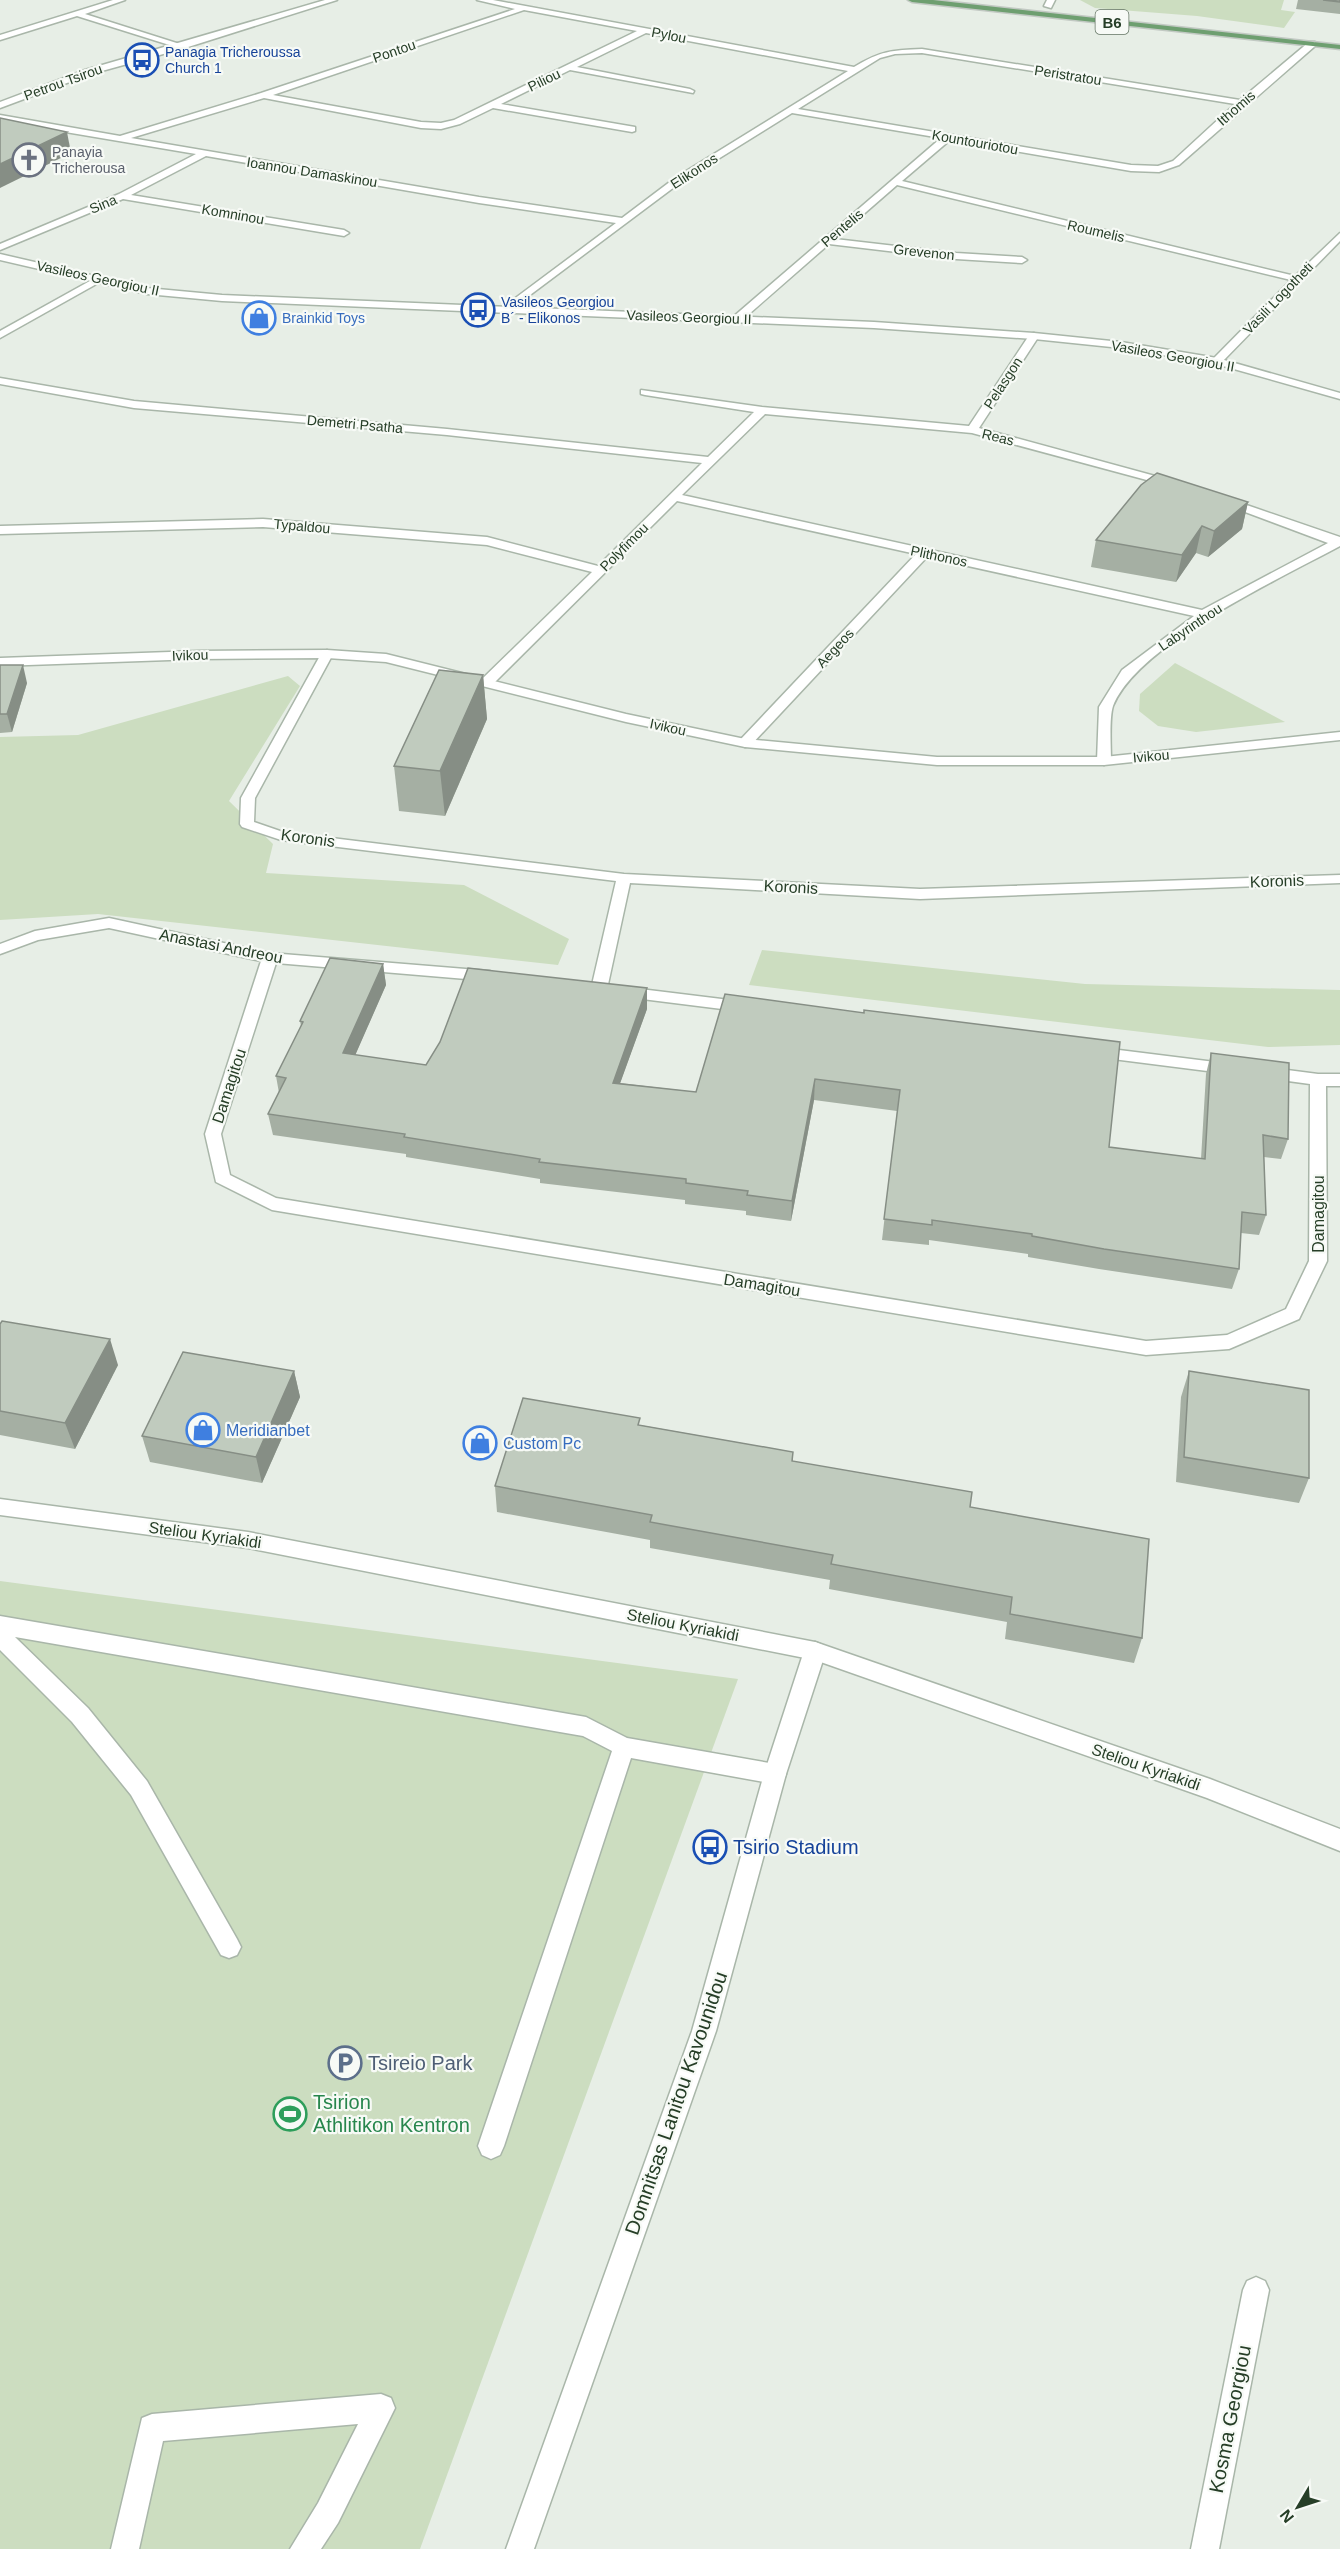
<svg xmlns="http://www.w3.org/2000/svg" width="1340" height="2549" viewBox="0 0 1340 2549" font-family="Arial,sans-serif">
<style>
.green{fill:#ccddc0}
.lines{fill:none;stroke-linecap:round;stroke-linejoin:round}
.service-casing{stroke:#a9b6a9;stroke-width:3}
.minor-casing{stroke:#a9b6a9;stroke-width:3}
.tertiary-casing{stroke:#a9b6a9;stroke-width:3}
.primary-casing{stroke:#c2c9c3;stroke-width:3}
.service{fill:#fff;fill-rule:evenodd}
.minor{fill:#fff;fill-rule:evenodd}
.tertiary{fill:#fff;fill-rule:evenodd}
.primary{fill:#6e9f70;fill-rule:evenodd}
.wall{fill:#a5afa3}
.shaded-wall{fill:#868e85}
.building{fill:#c0cbbe;stroke:#868e85;stroke-width:1.5}
.labels{text-anchor:middle;dominant-baseline:central;stroke-width:4.5;stroke-linejoin:round;paint-order:stroke}
.far-street-label{font-size:14px;fill:#263e27;stroke:#f7faf6}
.far-transit-label{font-size:14px;fill:#164399;stroke:#f7faf6;text-anchor:start}
.far-worship-label{font-size:14px;fill:#5b616d;stroke:#f7faf6;text-anchor:start}
.far-shop-label{font-size:14px;fill:#366cbe;stroke:#f7faf6;text-anchor:start}
.shield{fill:#f7faf6;stroke:#657665;stroke-width:1.5}
.shield-label{font-size:15px;font-weight:bold;fill:#263e27}
.street-label{font-size:16px;fill:#263e27;stroke:#f7faf6}
.shop-label{font-size:16px;fill:#366cbe;stroke:#f7faf6;text-anchor:start}
.near-transit-label{font-size:20px;fill:#164399;stroke:#f7faf6;text-anchor:start}
.near-service-label{font-size:20px;fill:#4e5e75;stroke:#f7faf6;text-anchor:start}
.near-leisure-label{font-size:20px;fill:#27864d;stroke:#f7faf6;text-anchor:start}
.near-street-label{font-size:20px;fill:#263e27;stroke:#f7faf6}
</style>
<rect width="100%" height="100%" fill="#e7eee6"/>
<g class="green">
<polygon points="1080,0 1284,0 1281,10 1295,12 1284,28 1197,16 1095,8"/>
<polygon points="1175,663 1285,722 1196,732 1158,726 1139,711 1140,694"/>
<polygon points="288,676 300,686 229,801 273,844 266,873 464,885 569,939 558,965 98,914 0,920 0,737 78,735"/>
<polygon points="762,950 1085,984 1340,990 1340,1045 1268,1047 749,985"/>
<polygon points="0,1581 738,1679 420,2549 0,2549"/>
</g>
<g class="lines">
<g class="service-casing">
<g id="service">
<polygon points="0,1616 586,1717 627,1738 775,1764 783,1767 786,1774 783,1781 775,1784 631,1758 504,2146 500,2155 491,2159 482,2155 478,2146 612,1751 583,1736 15,1637 88,1708 147,1781 237,1939 241,1947 237,1955 229,1958 221,1955 131,1795 72,1722 0,1650"/>
<polygon points="381,2394 391,2398 395,2408 338,2523 321,2549 290,2549 318,2503 358,2424 163,2441 139,2549 111,2549 142,2418 152,2414"/>
</g>
</g>
<g class="minor-casing">
<g id="minor">
<polygon points="113,0 125,0 85,14 186,46 179,48 77,16 0,40 0,35"/>
<path d="M477,0H493L854,67C880,51 892,50 922,49L1240,100L1309,42H1315V46L1179,165L1159,172L1131,171L950,140L902,181L1295,276L1340,233V241L1221,363L1217,364L1212,361L1213,359L1291,280L897,185L835,239L956,253L1022,257L1027,260L1022,263L956,259L829,244L741,321H733V317L941,138L792,113L681,182L506,313L501,310L502,308L616,223L479,203L206,156L131,195L344,230L349,233L344,236L123,199L0,250V244L119,194L196,154L0,121V115L120,136L261,93L515,9ZM524,10L637,31L454,120L441,123L421,122L273,95ZM646,33L848,71L675,178L622,218L479,197L131,138L264,98L421,128L441,129L460,124L493,108L632,132L635,131V127L501,104L570,70L693,93L694,91L690,89L577,67ZM922,53L1235,104L1173,161L1158,166L1131,165L798,109L880,58L895,54Z"/>
<polygon points="1047,0 1055,0 1051,8 1044,6"/>
<polygon points="97,277 100,278 100,282 0,338 0,331"/>
<path d="M1034,333L1039,336L979,428L1177,482V486H1169L972,433L765,414L682,495L1202,610L1328,543L1221,503V499H1229L1340,537V546C1281,578 1138,644 1113,706C1109,718 1111,747 1111,761L1104,765L1097,761L1099,707L1122,670L1194,616L927,557L750,746L745,747L738,743L740,740L916,554L677,501L491,686H481L479,683L481,680L592,572L487,545L263,527L0,534V526L263,519L487,537L598,566L702,463L447,435L134,408L0,384V378L134,401L447,429L708,457L754,412L645,395L641,394V390L762,407L969,426L1030,334Z"/>
<polygon points="327,650 333,654 255,798 254,822 283,832 624,874 920,889 1340,875 1340,883 920,899 630,883 607,989 599,994 591,989 616,881 281,840 242,827 240,824 241,798 321,654"/>
<polygon points="109,918 270,953 490,971 498,976 490,981 276,963 221,1134 230,1175 276,1198 1146,1341 1227,1335 1286,1309 1309,1261 1310,1084 1258,1077 1256,1073 1258,1069 1264,1067 1318,1074 1340,1074 1340,1086 1326,1086 1327,1261 1299,1319 1229,1349 1146,1355 272,1210 216,1182 205,1134 261,961 109,928 38,940 0,954 0,944 35,931"/>
<polygon points="624,987 746,1002 754,1007 746,1012 618,996 616,992"/>
<polygon points="1095,1047 1231,1064 1237,1065 1239,1069 1237,1073 1231,1074 1089,1056 1087,1052 1089,1048"/>
<polygon points="815,1642 822,1645 826,1651 786,1774 716,2031 534,2549 506,2549 692,2031 764,1774 804,1651 808,1645"/>
<polygon points="1256,2277 1265,2281 1269,2290 1219,2549 1191,2549 1243,2290 1247,2281"/>
</g>
</g>
<g class="tertiary-casing">
<g id="tertiary">
<polygon points="325,0 337,0 185,48 91,74 0,108 0,102 85,70"/>
<polygon points="0,254 147,288 222,295 874,322 1034,333 1121,342 1217,358 1340,393 1340,399 1216,364 1121,348 1034,339 874,328 222,301 147,294 0,260"/>
<polygon points="327,650 386,654 626,714 745,739 937,757 1104,757 1340,732 1340,740 1104,765 937,765 745,747 626,722 386,662 327,658 198,659 0,666 0,658 198,651"/>
<polygon points="0,1499 248,1532 815,1642 1210,1779 1340,1829 1340,1851 1207,1798 815,1660 248,1548 0,1515"/>
</g>
</g>
<g class="primary-casing">
<polygon id="primary" points="908,0 933,0 1340,45 1340,49 912,2"/>
</g>
<use href="#service" class="service"/>
<use href="#minor" class="minor"/>
<use href="#tertiary" class="tertiary"/>
<use href="#primary" class="primary"/>
</g>
<g class="wall">
<polygon points="1298,0 1340,0 1340,14 1296,9"/>
<polygon points="1248,502 1242,529 1208,557 1196,553 1176,582 1091,567 1096,540"/>
<polygon points="0,665 27,683 12,732 0,733"/>
<polygon points="483,675 487,719 445,816 399,811 394,766"/>
<polygon points="383,964 386,985 355,1055 426,1065 647,1009 620,1083 696,1092 725,994 1109,1147 1201,1159 1206,1074 1211,1053 1288,1139 1281,1159 1264,1157 1266,1215 1259,1235 1241,1233 1239,1269 1232,1289 1099,1269 1028,1257 1028,1254 929,1240 929,1245 882,1240 897,1111 814,1100 791,1221 746,1215 746,1211 685,1204 685,1200 540,1183 540,1179 406,1157 406,1154 273,1135 268,1114 279,1093 276,1076 301,1026 300,1021"/>
<polygon points="0,1324 118,1365 75,1449 0,1435"/>
<polygon points="294,1371 300,1397 262,1483 150,1462 142,1436"/>
<polygon points="1189,1371 1309,1478 1299,1503 1176,1482 1181,1397"/>
<polygon points="640,1425 793,1452 793,1461 970,1507 1142,1638 1134,1663 1005,1639 1007,1622 829,1589 830,1580 650,1548 650,1540 497,1512 495,1486"/>
</g>
<g class="shaded-wall">
<polygon points="67,132 71,153 0,188 0,164"/>
<polygon points="1248,502 1242,529 1208,557 1214,531"/>
<polygon points="1202,526 1196,553 1176,582 1182,555"/>
<polygon points="23,665 27,683 12,732 7,714"/>
<polygon points="483,675 487,719 445,816 440,771"/>
<polygon points="383,964 386,985 347,1074 343,1053"/>
<polygon points="647,988 647,1009 613,1103 613,1083"/>
<polygon points="815,1079 814,1100 791,1221 792,1201"/>
<polygon points="110,1339 118,1365 75,1449 65,1423"/>
<polygon points="294,1371 300,1397 262,1483 256,1457"/>
</g>
<g class="building">
<polygon points="1323,0 1340,0 1340,2"/>
<polygon points="0,118 67,132 0,164"/>
<polygon points="1157,473 1248,502 1214,531 1202,526 1182,555 1096,540 1141,485"/>
<polygon points="0,665 23,665 7,714 0,714"/>
<polygon points="439,670 483,675 440,771 394,766"/>
<polygon points="330,958 383,964 343,1053 426,1065 440,1042 468,968 647,988 613,1083 696,1092 725,994 864,1013 864,1010 1120,1042 1109,1147 1205,1159 1211,1053 1289,1063 1288,1139 1263,1135 1266,1215 1242,1212 1239,1269 1104,1249 1032,1236 1032,1234 932,1220 932,1225 884,1219 900,1090 815,1079 792,1201 747,1195 748,1191 686,1183 686,1179 539,1162 540,1159 404,1137 405,1134 268,1114 286,1078 276,1076 303,1022 300,1021"/>
<polygon points="2,1321 110,1339 65,1423 0,1411 0,1324"/>
<polygon points="183,1352 294,1371 256,1457 142,1436"/>
<polygon points="1189,1371 1309,1390 1309,1478 1184,1457"/>
<polygon points="523,1398 640,1418 638,1425 793,1452 792,1461 972,1492 970,1507 1149,1539 1142,1638 1010,1614 1012,1597 831,1564 833,1555 650,1522 652,1515 495,1486"/>
</g>
<defs>
<g id="bus-ring" transform="scale(1.725)"><circle r="9.5" fill="#f7faf6" stroke="#1a4fb4" stroke-width="1.5"/><path d="M-5-6H5V4H4V6H2V4H-2V6H-4V4H-5ZM-3.5-4V0h7V-4ZM-3.5 1.2v1.5H-2V1.2ZM2 1.2v1.5H3.5V1.2Z" fill="#1a4fb4"/></g>
<g id="church-ring" transform="scale(1.725)"><circle r="9.5" fill="#f7faf6" stroke="#6b7280" stroke-width="1.5"/><path d="M-1.2-6h2.4v3.5h3.3v2.4h-3.3V6h-2.4V-.1h-3.3v-2.4h3.3Z" fill="#6b7280"/></g>
<g id="shop-ring" transform="scale(1.725)"><circle r="9.5" fill="#f7faf6" stroke="#3f7fe0" stroke-width="1.5"/><path d="M-5-2.5h2.3a2.7 3.5 0 0 1 5.4 0H5L5.5 6h-11ZM-1.5-2.5h3a1.5 2.3 0 0 0-3 0Z" fill="#3f7fe0"/></g>
<g id="parking-ring" transform="scale(1.725)"><circle r="9.5" fill="#f7faf6" stroke="#5c6f8a" stroke-width="1.5"/><path d="M-3.5-5.5H1a3.5 3.5 0 0 1 0 7H-1V5.5H-3.5ZM-1-3.4V-.6H.8a1.4 1.4 0 0 0 0-2.8Z" fill="#5c6f8a"/></g>
<g id="stadium-ring" transform="scale(1.725)"><circle r="9.5" fill="#f7faf6" stroke="#2e9e5b" stroke-width="1.5"/><path d="M0-5a6.5 5 0 1 0 0 10a6.5 5 0 1 0 0-10ZM-3.5-1.8h7v3.6h-7Z" fill="#2e9e5b"/></g>
</defs>
<g fill-rule="evenodd">
<use href="#bus-ring" x="142" y="60"/>
<use href="#church-ring" x="29" y="160"/>
<use href="#bus-ring" x="478" y="310"/>
<use href="#shop-ring" x="259" y="318"/>
<use href="#shop-ring" x="203" y="1430"/>
<use href="#shop-ring" x="480" y="1443"/>
<use href="#bus-ring" x="710" y="1847"/>
<use href="#parking-ring" x="345" y="2063"/>
<use href="#stadium-ring" x="290" y="2114"/>
</g>
<g class="labels">
<g class="far-street-label">
<text transform="translate(669 35) rotate(11)">Pylou</text>
<text transform="translate(394 51) rotate(-19)">Pontou</text>
<text transform="translate(1068 75) rotate(9)">Peristratou</text>
<text transform="translate(544 80) rotate(-26)">Piliou</text>
<text transform="translate(63 82) rotate(-20)">Petrou Tsirou</text>
<text transform="translate(1236 108) rotate(-41)">Ithomis</text>
<text transform="translate(975 142) rotate(10)">Kountouriotou</text>
<text transform="translate(694 171) rotate(-33)">Elikonos</text>
<text transform="translate(312 172) rotate(9)">Ioannou Damaskinou</text>
<text transform="translate(103 204) rotate(-23)">Sina</text>
<text transform="translate(233 214) rotate(10)">Komninou</text>
<text transform="translate(842 228) rotate(-40)">Pentelis</text>
<text transform="translate(1096 231) rotate(13)">Roumelis</text>
<text transform="translate(924 252) rotate(6)">Grevenon</text>
<text transform="translate(98 278) rotate(12)">Vasileos Georgiou II</text>
<text transform="translate(1278 298) rotate(-46)">Vasili Logotheti</text>
<text transform="translate(689 317) rotate(2)">Vasileos Georgiou II</text>
<text transform="translate(1173 356) rotate(10)">Vasileos Georgiou II</text>
<text transform="translate(1003 383) rotate(-57)">Pelasgon</text>
<text transform="translate(355 424) rotate(5)">Demetri Psatha</text>
<text transform="translate(998 437) rotate(14)">Reas</text>
<text transform="translate(302 526) rotate(5)">Typaldou</text>
<text transform="translate(624 547) rotate(-45)">Polyfimou</text>
<text transform="translate(939 556) rotate(12)">Plithonos</text>
<text transform="translate(1190 627) rotate(-34)">Labyrinthou</text>
<text transform="translate(835 648) rotate(-47)">Aegeos</text>
<text transform="translate(190 655) rotate(-2)">Ivikou</text>
<text transform="translate(668 727) rotate(12)">Ivikou</text>
<text transform="translate(1151 756) rotate(-5)">Ivikou</text>
</g>
<g class="far-transit-label">
<text x="165" y="52">Panagia Tricheroussa<tspan x="165" dy="16">Church 1</tspan></text>
<text x="501" y="302">Vasileos Georgiou<tspan x="501" dy="16">B´ - Elikonos</tspan></text>
</g>
<g class="far-worship-label">
<text x="52" y="152">Panayia<tspan x="52" dy="16">Tricherousa</tspan></text>
</g>
<g class="far-shop-label">
<text x="282" y="318">Brainkid Toys</text>
</g>
<rect class="shield" x="1095.5" y="10" width="33" height="24" rx="4.5"/>
<g class="shield-label">
<text x="1112" y="22">B6</text>
</g>
<g class="street-label">
<text transform="translate(308 838) rotate(8)">Koronis</text>
<text transform="translate(1277 881) rotate(-2)">Koronis</text>
<text transform="translate(791 887) rotate(3)">Koronis</text>
<text transform="translate(221 946) rotate(11)">Anastasi Andreou</text>
<text transform="translate(229 1086) rotate(-72)">Damagitou</text>
<text transform="translate(1318 1214) rotate(-90)">Damagitou</text>
<text transform="translate(762 1285) rotate(9)">Damagitou</text>
<text transform="translate(205 1535) rotate(8)">Steliou Kyriakidi</text>
<text transform="translate(683 1625) rotate(11)">Steliou Kyriakidi</text>
<text transform="translate(1146 1767) rotate(19)">Steliou Kyriakidi</text>
</g>
<g class="shop-label">
<text x="226" y="1430">Meridianbet</text>
<text x="503" y="1443">Custom Pc</text>
</g>
<g class="near-transit-label">
<text x="733" y="1847">Tsirio Stadium</text>
</g>
<g class="near-service-label">
<text x="368" y="2063">Tsireio Park</text>
</g>
<g class="near-leisure-label">
<text x="313" y="2102">Tsirion<tspan x="313" dy="23">Athlitikon Kentron</tspan></text>
</g>
<g class="near-street-label">
<text transform="translate(676 2103) rotate(-71)">Domnitsas Lanitou Kavounidou</text>
<text transform="translate(1230 2419) rotate(-79)">Kosma Georgiou</text>
</g>
</g>
<g transform="translate(1298 2507) rotate(231)" stroke="#f7faf6" stroke-width="4.5" paint-order="stroke">
<path d="M0-4.5L10 22L0 15L-10 22Z" fill="#263e27"/>
<text y="-9" font-size="16" font-weight="bold" text-anchor="middle" fill="#263e27">N</text>
</g>
</svg>
